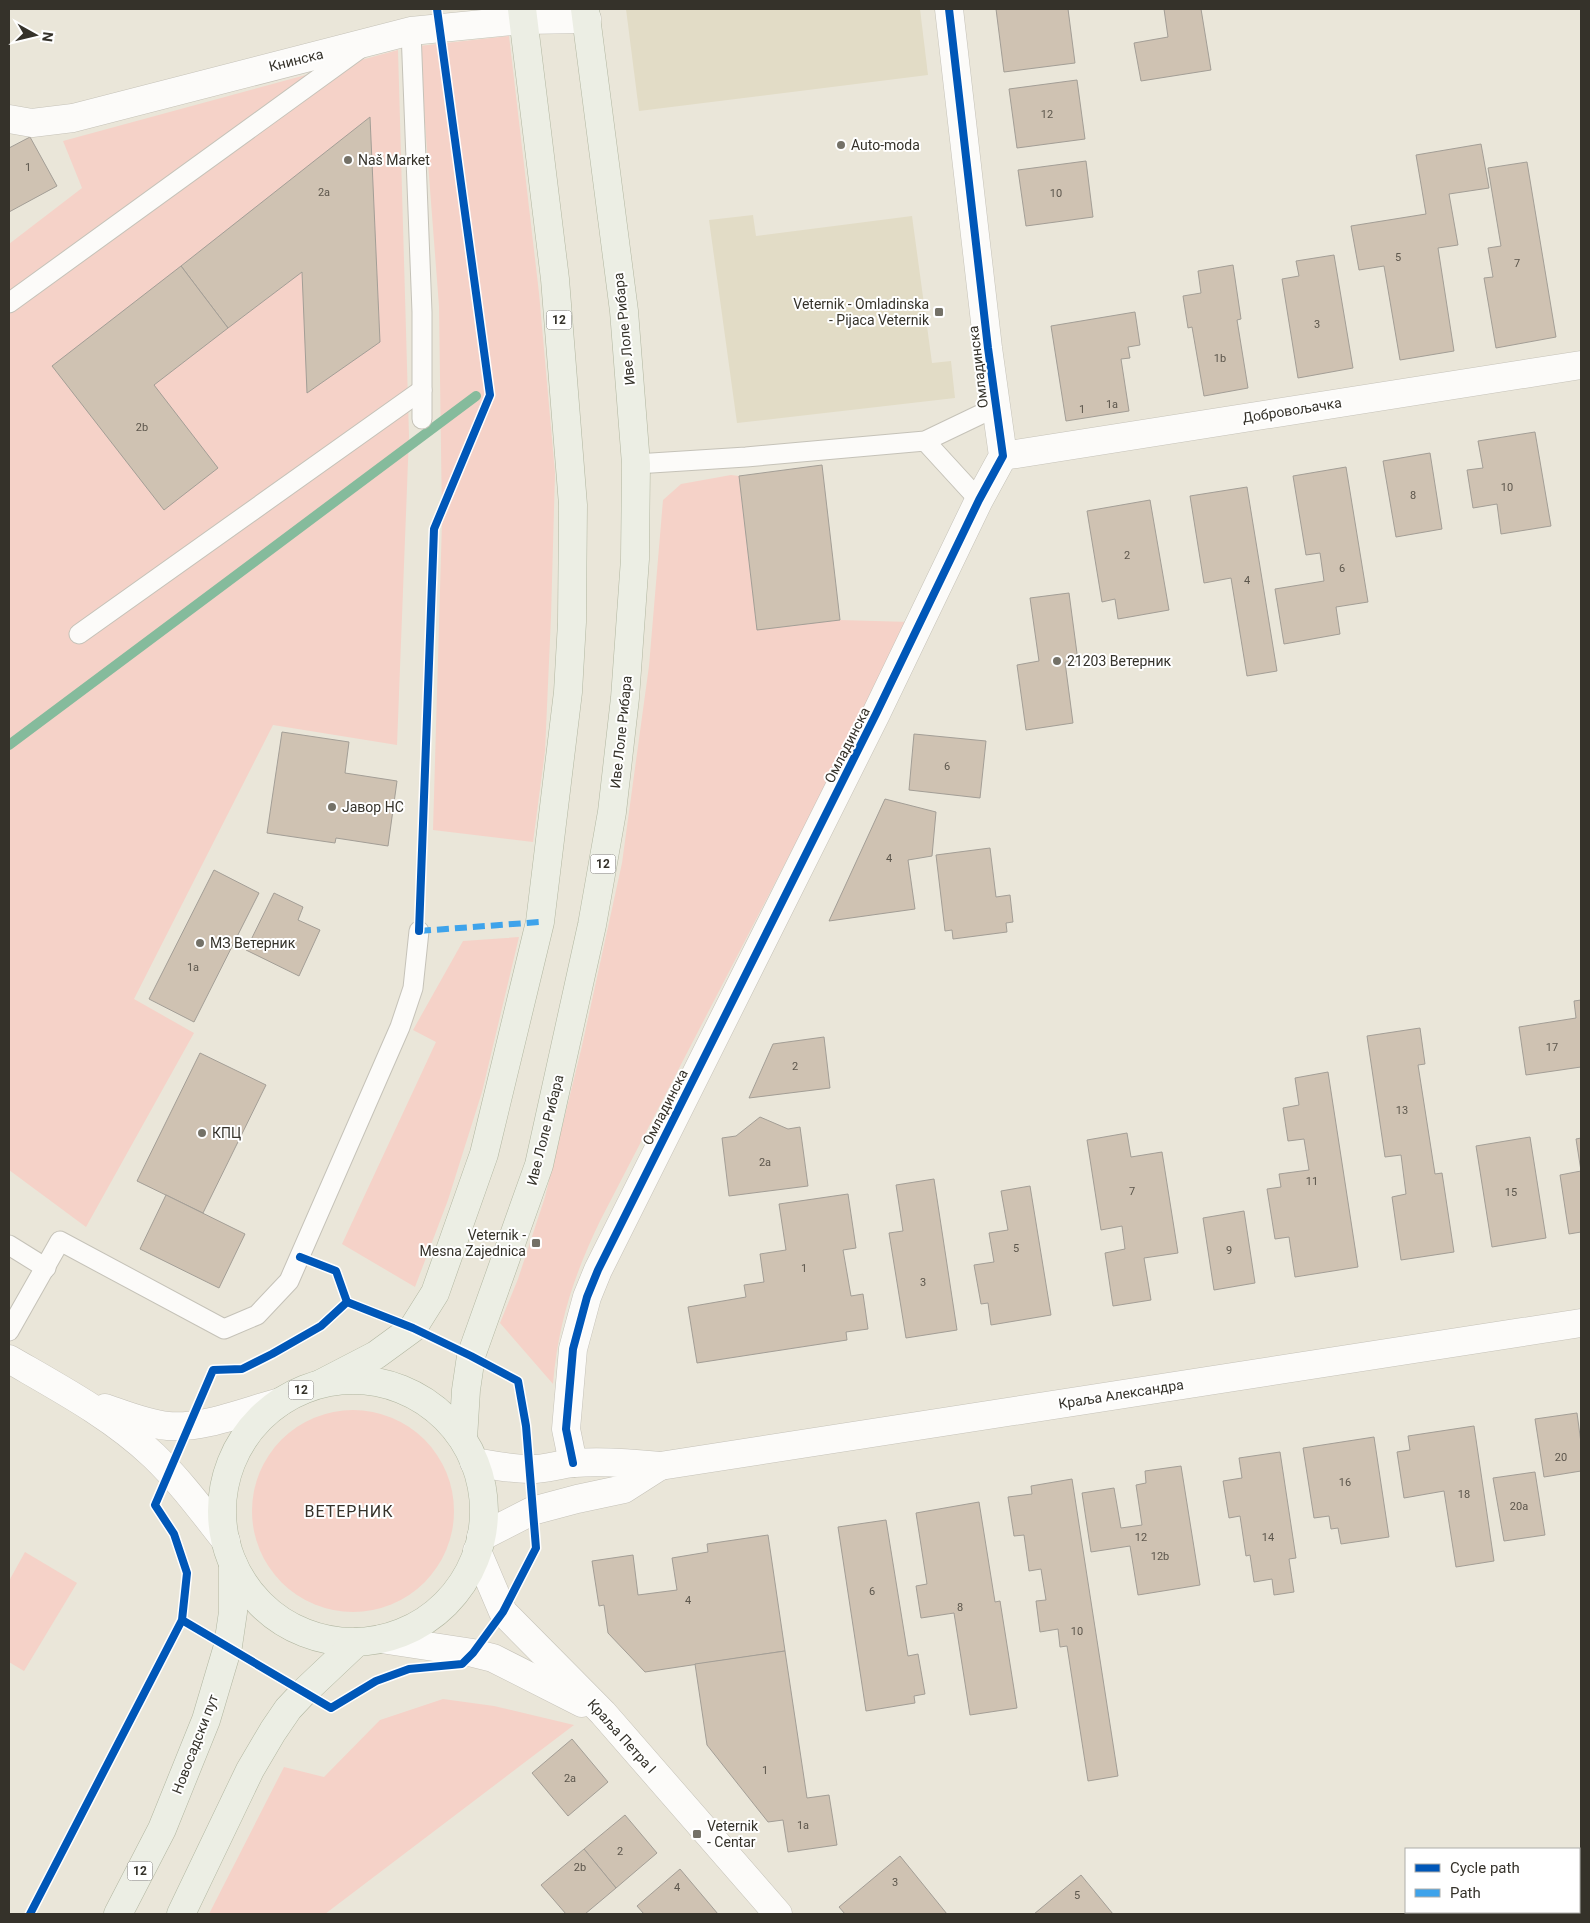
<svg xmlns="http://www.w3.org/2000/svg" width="1590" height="1923" viewBox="0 0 1590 1923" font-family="Roboto,sans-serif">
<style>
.built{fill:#e2dcc6}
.green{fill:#f5d2c8}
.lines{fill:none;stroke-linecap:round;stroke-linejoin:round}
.stream{stroke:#85bb9c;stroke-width:10}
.building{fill:#cfc2b2;stroke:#a39e96}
.service-casing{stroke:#c5c2b8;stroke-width:21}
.minor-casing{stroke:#c5c2b8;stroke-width:29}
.tertiary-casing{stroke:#c5c2b8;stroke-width:29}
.primary-casing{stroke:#b1b6a0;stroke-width:29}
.service{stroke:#fcfbf9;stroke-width:19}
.minor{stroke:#fcfbf9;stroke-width:28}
.tertiary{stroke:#fcfbf9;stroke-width:28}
.primary{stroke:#eceee4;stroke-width:28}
.quiet{stroke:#3ea3eb;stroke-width:6;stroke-dasharray:12 6;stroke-linecap:butt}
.cycleway-casing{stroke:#fff;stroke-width:11}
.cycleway{stroke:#0057b8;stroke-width:8}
.poi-dot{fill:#747167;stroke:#fff;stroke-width:2}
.labels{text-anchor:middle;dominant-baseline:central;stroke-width:4;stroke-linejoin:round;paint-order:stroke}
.number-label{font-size:11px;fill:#5c564c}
.shield{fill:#fff;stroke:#72706a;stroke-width:1}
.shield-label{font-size:12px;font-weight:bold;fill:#35322a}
.street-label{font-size:14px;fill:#35322a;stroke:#fff}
.poi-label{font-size:14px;fill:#35322a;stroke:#fff;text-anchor:start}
.quarter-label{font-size:16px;letter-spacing:1px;fill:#35322a;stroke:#fff}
</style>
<rect width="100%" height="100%" fill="#eae6d9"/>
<g class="built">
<polygon points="626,9 920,9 928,75 639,111"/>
<polygon points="753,215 756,236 912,216 932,363 951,361 955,398 737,423 709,220"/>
</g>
<g class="green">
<polygon points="509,36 539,293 555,473 551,617 545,751 533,842 433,830 442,521 439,306 419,46"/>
<polygon points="398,50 409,436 397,745 273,725 134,999 194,1033 86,1227 9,1170 9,244 82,188 63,141"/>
<path d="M731,475L739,476L757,629L840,620L910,622L600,1221C574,1275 558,1323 553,1384L500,1323L518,1279L545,1197L582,1046L622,863L649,666L663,500L681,484Z"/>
<polygon points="519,937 482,1092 448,1200 415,1287 342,1244 436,1042 413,1030 463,941"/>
<circle cx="353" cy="1511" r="101"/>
<polygon points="25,1552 77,1583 24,1671 9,1662 9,1581"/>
<polygon points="443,1699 494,1706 574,1725 325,1914 209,1914 284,1767 324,1777 380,1720"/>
</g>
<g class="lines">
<polyline class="stream" points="9,745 476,396"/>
</g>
<g class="building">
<polygon points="996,9 1068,9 1075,63 1004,72"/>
<polygon points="1164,9 1201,9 1211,70 1141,81 1134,43 1168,37"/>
<polygon points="1077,80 1085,139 1017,148 1009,89"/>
<polygon points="370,117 380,342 307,393 302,272 228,328 181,266"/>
<polygon points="30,137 57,186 9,212 9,148"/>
<polygon points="1481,144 1489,188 1449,194 1458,245 1438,248 1454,351 1400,360 1384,266 1359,270 1351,226 1426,214 1416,155"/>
<polygon points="1086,161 1093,217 1026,226 1018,170"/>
<polygon points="1527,162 1556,337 1496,348 1484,278 1493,277 1488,248 1501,246 1488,168"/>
<polygon points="1334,255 1353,368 1298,378 1282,279 1299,276 1296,261"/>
<polygon points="1233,265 1241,319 1237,320 1248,388 1204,396 1192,327 1188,328 1183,296 1201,293 1198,271"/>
<polygon points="181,266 228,328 154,385 218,468 164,510 52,366"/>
<polygon points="1135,312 1140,345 1128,347 1130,358 1121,359 1129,411 1066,421 1051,326"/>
<polygon points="1535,432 1551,526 1501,534 1497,504 1473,508 1467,470 1483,468 1478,441"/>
<polygon points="1430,453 1442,529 1396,537 1383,461"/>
<polygon points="822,465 840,620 757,630 739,476"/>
<polygon points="1346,467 1368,602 1336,607 1340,634 1284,644 1275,589 1324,581 1320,553 1306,555 1293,476"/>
<polygon points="1247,487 1277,671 1247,676 1231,578 1204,583 1190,496"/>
<polygon points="1150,500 1169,610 1118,619 1115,599 1102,602 1087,511"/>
<polygon points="1069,593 1078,661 1065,662 1073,723 1026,730 1017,665 1039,661 1030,598"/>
<polygon points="282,732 349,742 345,773 397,781 388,846 336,838 335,843 267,833"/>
<polygon points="914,734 986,741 980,798 909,790"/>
<polygon points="885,799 936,812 932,856 908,860 915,909 829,921"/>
<polygon points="990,848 996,897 1010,895 1013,922 1006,923 1007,932 953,939 952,930 945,931 936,855"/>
<polygon points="214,870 259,893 194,1022 149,999"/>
<polygon points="274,893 303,907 298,920 320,930 299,976 246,950"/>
<polygon points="1581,1000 1581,1067 1526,1075 1519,1027 1576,1018 1574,1001"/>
<polygon points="1420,1028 1425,1064 1418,1065 1435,1174 1442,1173 1454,1252 1401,1260 1392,1197 1406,1194 1401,1155 1385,1157 1367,1036"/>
<polygon points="824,1037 830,1088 749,1098 773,1044"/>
<polygon points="200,1053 266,1085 203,1213 137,1181"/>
<polygon points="1328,1072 1358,1267 1295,1277 1289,1237 1275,1239 1267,1189 1281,1187 1279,1174 1309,1170 1304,1139 1288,1141 1283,1108 1299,1105 1295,1078"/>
<polygon points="760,1117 788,1129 800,1127 808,1186 729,1196 722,1138 736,1136"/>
<polygon points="1127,1133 1131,1157 1162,1152 1178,1253 1144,1258 1151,1300 1113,1306 1105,1253 1125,1249 1122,1226 1101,1230 1087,1140"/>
<polygon points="1530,1137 1546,1238 1492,1247 1476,1146"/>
<polygon points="1581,1138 1581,1232 1569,1234 1560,1175 1581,1171 1576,1139"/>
<polygon points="934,1179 957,1330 906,1338 889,1233 903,1231 896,1185"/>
<polygon points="1030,1186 1051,1315 991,1325 988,1303 981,1304 974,1265 994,1262 989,1233 1008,1230 1001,1191"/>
<polygon points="848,1194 856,1248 843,1250 851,1296 863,1294 868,1329 846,1332 847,1340 697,1363 688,1307 746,1297 744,1285 764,1282 760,1254 786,1250 779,1204"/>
<polygon points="166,1195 245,1234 219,1288 140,1249"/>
<polygon points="1244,1211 1255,1283 1214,1290 1203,1218"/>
<polygon points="1577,1413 1581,1443 1581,1471 1544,1477 1535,1419"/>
<polygon points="1474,1426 1494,1561 1456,1567 1444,1491 1404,1498 1397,1452 1410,1450 1408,1436"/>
<polygon points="1374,1437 1389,1537 1341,1544 1338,1528 1331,1529 1329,1516 1314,1518 1303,1448"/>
<polygon points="1280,1452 1296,1558 1289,1559 1294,1592 1274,1595 1272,1579 1254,1582 1250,1555 1246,1556 1240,1516 1229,1518 1223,1481 1242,1478 1239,1458"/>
<polygon points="1181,1466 1200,1585 1138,1595 1130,1546 1091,1552 1082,1493 1114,1488 1121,1528 1142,1525 1136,1485 1146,1483 1145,1471"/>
<polygon points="1535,1472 1545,1535 1504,1541 1493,1478"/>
<polygon points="1072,1479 1118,1776 1088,1781 1067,1646 1060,1647 1058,1629 1040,1632 1036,1601 1046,1600 1041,1569 1029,1571 1024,1535 1014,1536 1008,1497 1032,1494 1031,1486"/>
<polygon points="979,1502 995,1602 1000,1601 1017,1708 970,1715 954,1613 921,1618 916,1586 927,1584 916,1513"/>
<polygon points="886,1520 908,1656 918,1654 925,1694 914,1696 915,1703 866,1711 838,1527"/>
<polygon points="768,1535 785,1651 645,1672 608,1633 604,1605 599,1606 592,1561 633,1555 638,1595 677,1590 672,1558 708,1552 707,1544"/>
<polygon points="785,1651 807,1798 829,1795 837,1845 788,1852 783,1820 768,1822 707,1745 695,1664"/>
<polygon points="572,1739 608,1782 568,1816 532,1773"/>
<polygon points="625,1815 657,1853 616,1888 584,1849"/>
<polygon points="584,1849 616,1888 585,1914 566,1914 541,1885"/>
<polygon points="900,1856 947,1914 845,1914 839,1907"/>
<polygon points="680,1869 718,1914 644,1914 637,1906"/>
<polygon points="1081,1875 1113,1914 1034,1914"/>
</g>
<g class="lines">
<g class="service-casing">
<g id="service">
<polyline points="411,31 422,312 422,419"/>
<polyline points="9,303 358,50"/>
<polyline points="925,441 979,500"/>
<polyline points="636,464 746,457 925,441 996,407"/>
<polyline points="79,634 422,390"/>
<polyline points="9,1245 46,1268"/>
<polyline points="9,1331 60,1241 224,1329 257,1315 289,1281 400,1027 413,988 419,931"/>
</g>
</g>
<g class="minor-casing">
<g id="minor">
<polyline points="9,119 32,123 73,118 411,31 523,20 587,19"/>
<polyline points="1003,456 1581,365"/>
<path d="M9,1359C59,1388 112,1416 154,1456C181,1482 203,1512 226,1541"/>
<path d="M105,1408C125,1415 147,1424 168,1426C203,1429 246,1411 280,1402"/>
<path d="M474,1462C492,1465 510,1469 528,1469C544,1470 559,1464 574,1463C603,1461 631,1463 660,1466L1581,1323"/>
<polyline points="573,1463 566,1429 573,1349 587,1297 598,1270 876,714 979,500 1003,456 988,348 949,9"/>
<polyline points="481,1537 532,1511 577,1499 624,1489 660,1466"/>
</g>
</g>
<g class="tertiary-casing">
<g id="tertiary">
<polyline points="477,1551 503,1612 603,1713 778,1914"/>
<polyline points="381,1639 473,1653 493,1658 582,1703"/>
</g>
</g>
<g class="primary-casing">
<g id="primary">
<circle cx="353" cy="1511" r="131"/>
<polyline points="322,1383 376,1355 413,1328 435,1293 484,1154 540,922 568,692 572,622 573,505 555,279 522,9"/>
<polyline points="463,1439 466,1390 471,1356 539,1165 592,925 612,812 625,698 635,559 636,464 624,311 585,9"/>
<polyline points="118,1914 162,1829 206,1720 228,1646 233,1612 233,1564"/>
<polyline points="181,1914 250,1770 273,1731 288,1709 304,1692 357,1642"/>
</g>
</g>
<use href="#service" class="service"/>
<use href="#minor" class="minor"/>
<use href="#tertiary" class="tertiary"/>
<use href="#primary" class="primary"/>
<polyline class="quiet" points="419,931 540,922"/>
<g class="cycleway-casing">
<g id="cycleway">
<polyline points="419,931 434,529 490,395 437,9"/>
<polyline points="300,1257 336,1271 347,1302"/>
<polyline points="573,1463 566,1429 573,1349 587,1297 598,1270 876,714 979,500 1003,456 988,348 949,9"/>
<polyline points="30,1914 182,1620 187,1573 174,1534 155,1505 213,1370 242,1369 272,1354 321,1326 347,1302 413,1328 471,1356 518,1381 526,1426 536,1548 503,1612 473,1653 462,1664 409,1669 376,1681 331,1708 182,1620"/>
</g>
</g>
<use href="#cycleway" class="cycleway"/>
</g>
<g class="poi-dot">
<circle cx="841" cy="145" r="5"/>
<circle cx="348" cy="160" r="5"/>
<rect x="934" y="307" width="10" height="10" rx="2.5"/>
<circle cx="1057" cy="661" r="5"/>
<circle cx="332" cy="807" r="5"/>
<circle cx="200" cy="943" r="5"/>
<circle cx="202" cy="1133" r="5"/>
<rect x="531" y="1238" width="10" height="10" rx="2.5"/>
<rect x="692" y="1829" width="10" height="10" rx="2.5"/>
</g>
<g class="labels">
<g class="number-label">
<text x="1047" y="114">12</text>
<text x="28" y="167">1</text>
<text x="324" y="192">2a</text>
<text x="1056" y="193">10</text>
<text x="1398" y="257">5</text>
<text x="1517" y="263">7</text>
<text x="1317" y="324">3</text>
<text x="1220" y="358">1b</text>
<text x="1112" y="404">1a</text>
<text x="1082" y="409">1</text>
<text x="142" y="427">2b</text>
<text x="1507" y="487">10</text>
<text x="1413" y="495">8</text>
<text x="1127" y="555">2</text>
<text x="1342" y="568">6</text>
<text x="1247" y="580">4</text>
<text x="947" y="766">6</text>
<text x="889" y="858">4</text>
<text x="193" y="967">1a</text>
<text x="1552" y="1047">17</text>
<text x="795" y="1066">2</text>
<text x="1402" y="1110">13</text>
<text x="765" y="1162">2a</text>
<text x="1312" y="1181">11</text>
<text x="1132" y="1191">7</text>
<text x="1511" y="1192">15</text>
<text x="1016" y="1248">5</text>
<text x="1229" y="1250">9</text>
<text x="804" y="1268">1</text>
<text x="923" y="1282">3</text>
<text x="1561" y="1457">20</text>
<text x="1345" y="1482">16</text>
<text x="1464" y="1494">18</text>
<text x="1519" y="1506">20a</text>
<text x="1141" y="1537">12</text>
<text x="1268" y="1537">14</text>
<text x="1160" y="1556">12b</text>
<text x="872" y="1591">6</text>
<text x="688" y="1600">4</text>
<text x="960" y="1607">8</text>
<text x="1077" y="1631">10</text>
<text x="765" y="1770">1</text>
<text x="570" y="1778">2a</text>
<text x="803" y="1825">1a</text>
<text x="620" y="1851">2</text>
<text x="580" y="1867">2b</text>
<text x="895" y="1882">3</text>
<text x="677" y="1887">4</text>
<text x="1077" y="1895">5</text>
</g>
<g class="shield">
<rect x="546.5" y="310.5" width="25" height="19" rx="4"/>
<rect x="590.5" y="854.5" width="25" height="19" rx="4"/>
<rect x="288.5" y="1380.5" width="25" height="19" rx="4"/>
<rect x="127.5" y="1861.5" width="25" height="19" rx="4"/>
</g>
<g class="shield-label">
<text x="559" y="320">12</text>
<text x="603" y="864">12</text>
<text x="301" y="1390">12</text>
<text x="140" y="1871">12</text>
</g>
<g class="street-label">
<text transform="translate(296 60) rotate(-14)">Книнска</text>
<text transform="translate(624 329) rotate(-96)">Иве Лоле Рибара</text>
<text transform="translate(978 367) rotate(-97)">Омладинска</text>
<text transform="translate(1292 410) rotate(-9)">Добровољачка</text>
<text transform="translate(621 732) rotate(-84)">Иве Лоле Рибара</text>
<text transform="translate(847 745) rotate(-63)">Омладинска</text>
<text transform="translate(665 1107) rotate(-63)">Омладинска</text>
<text transform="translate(545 1130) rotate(-76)">Иве Лоле Рибара</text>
<text transform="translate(1121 1394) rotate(-9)">Краља Александра</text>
<text transform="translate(622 1736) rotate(48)">Краља Петра I</text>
<text transform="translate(195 1744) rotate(-69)">Новосадски пут</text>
</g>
<g class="poi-label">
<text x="851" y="145">Auto-moda</text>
<text x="358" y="160">Naš Market</text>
<text x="929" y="304" text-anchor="end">Veternik - Omladinska<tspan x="929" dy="16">- Pijaca Veternik</tspan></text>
<text x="1067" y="661">21203 Ветерник</text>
<text x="342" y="807">Јавор НС</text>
<text x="210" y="943">МЗ Ветерник</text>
<text x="212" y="1133">КПЦ</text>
<text x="526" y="1235" text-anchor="end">Veternik -<tspan x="526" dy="16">Mesna Zajednica</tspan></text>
<text x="707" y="1826">Veternik<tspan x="707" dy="16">- Centar</tspan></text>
</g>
<g class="quarter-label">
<text x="349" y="1511">ВЕТЕРНИК</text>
</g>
</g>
<rect width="1590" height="1923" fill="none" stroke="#35322a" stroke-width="20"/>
<rect x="1405" y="1848" width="175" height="65" fill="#ffffff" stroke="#aeadaa"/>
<rect x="1415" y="1864" width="25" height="8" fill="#0057b8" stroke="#aeadaa"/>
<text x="1450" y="1873" font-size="15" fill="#35322a">Cycle path</text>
<rect x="1415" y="1889" width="25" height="8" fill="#3ea3eb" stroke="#aeadaa"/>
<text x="1450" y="1898" font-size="15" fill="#35322a">Path</text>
<g transform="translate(35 35) rotate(98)" stroke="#ffffff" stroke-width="4" paint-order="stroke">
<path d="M0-4L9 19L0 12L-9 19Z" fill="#35322a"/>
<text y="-8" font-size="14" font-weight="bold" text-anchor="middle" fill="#35322a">N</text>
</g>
</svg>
